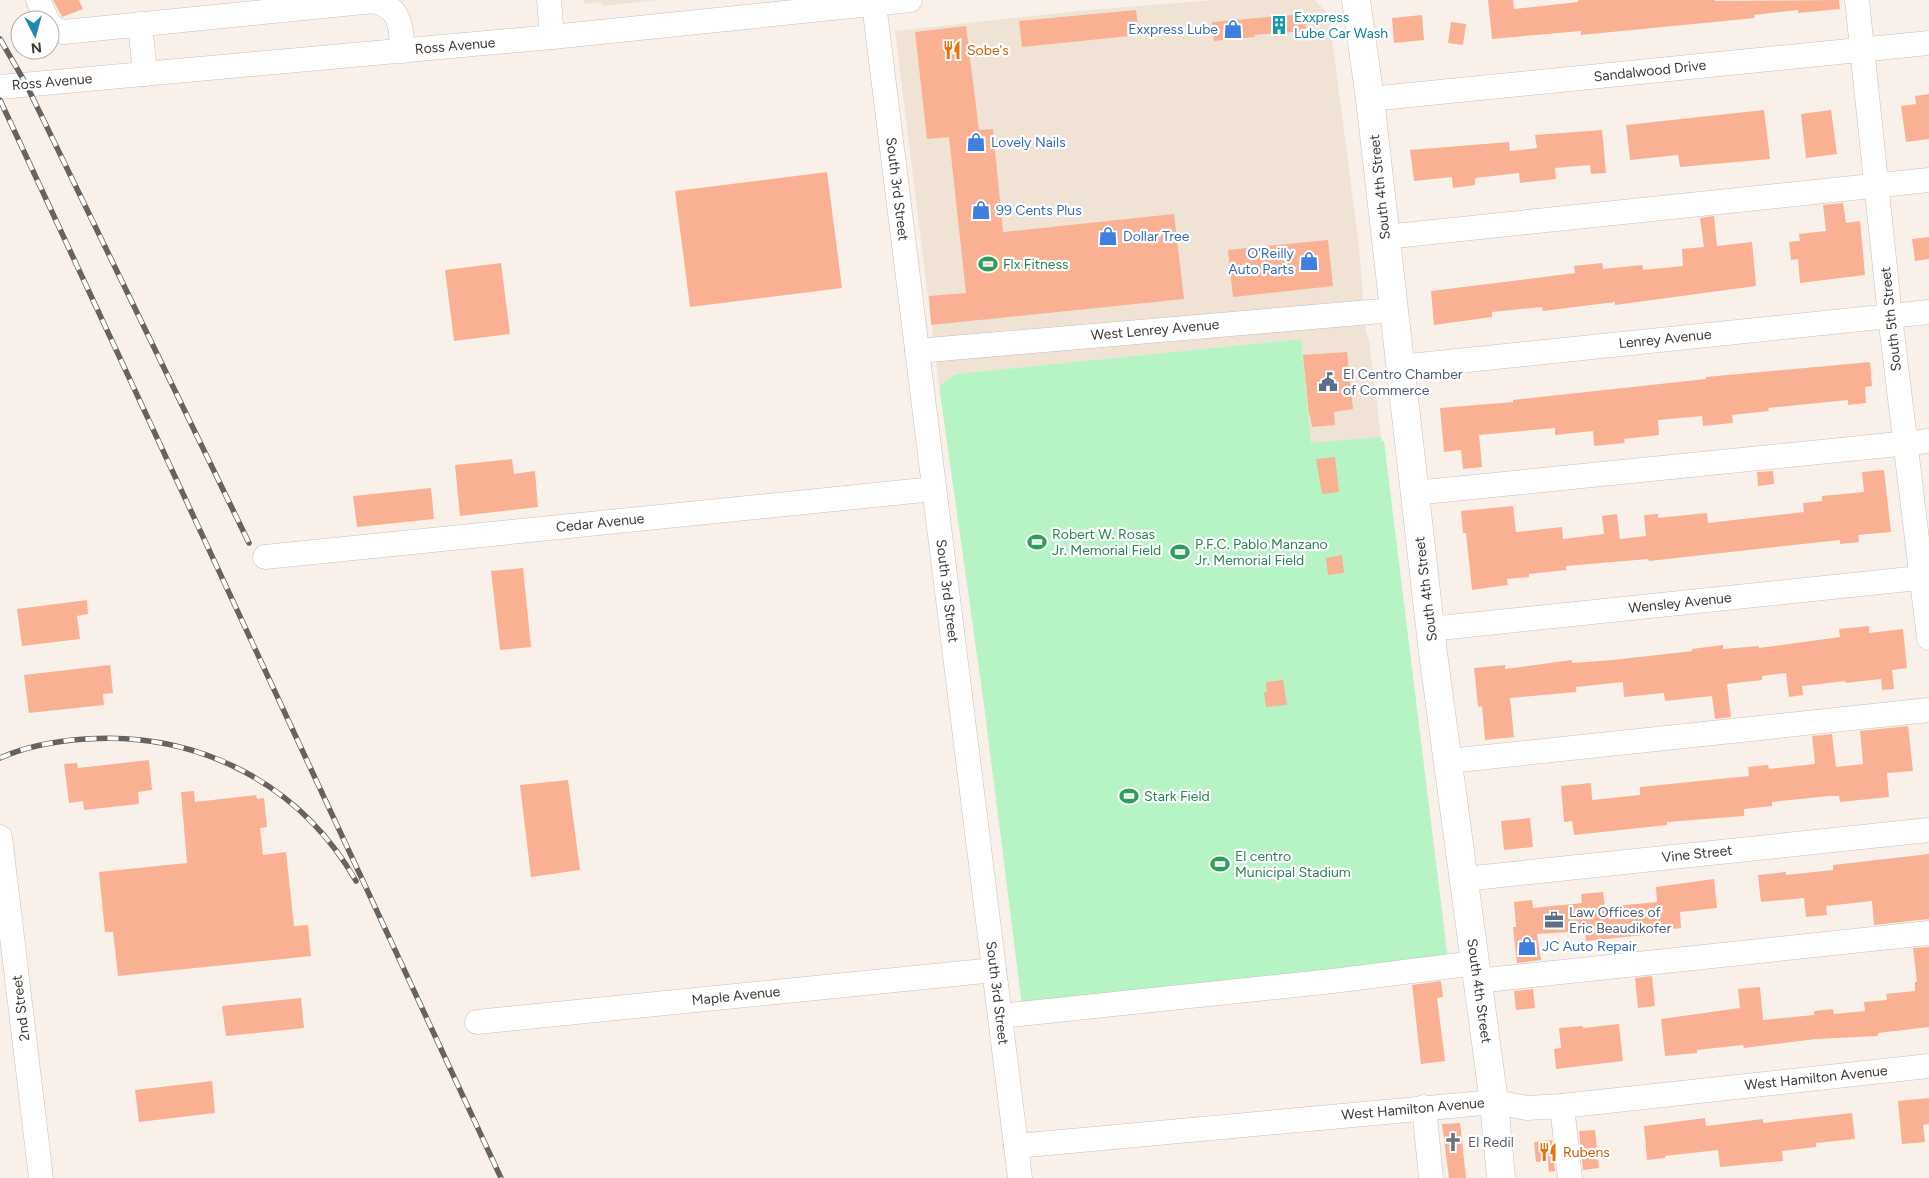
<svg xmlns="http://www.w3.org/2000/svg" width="1929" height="1178" viewBox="0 0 1929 1178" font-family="Figtree,sans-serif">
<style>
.built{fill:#f0e3d6}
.green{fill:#b6f4c5}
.building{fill:#fab092}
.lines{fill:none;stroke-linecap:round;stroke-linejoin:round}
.minor-casing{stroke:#c7bfb8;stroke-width:25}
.major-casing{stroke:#c7bfb8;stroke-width:29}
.minor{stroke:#fff;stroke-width:24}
.major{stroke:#fff;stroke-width:28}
.rail-casing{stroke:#67625e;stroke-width:5.5}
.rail{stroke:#fff;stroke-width:4;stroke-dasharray:11;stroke-linecap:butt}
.labels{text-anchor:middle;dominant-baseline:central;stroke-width:4.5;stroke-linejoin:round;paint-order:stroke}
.culture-label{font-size:14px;fill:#0d838f;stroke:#fff;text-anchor:start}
.shop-label{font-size:14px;fill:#366cbe;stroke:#fff;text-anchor:start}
.street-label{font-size:14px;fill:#3e3a37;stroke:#fff}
.food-label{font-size:14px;fill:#c56008;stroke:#fff;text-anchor:start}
.leisure-label{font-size:14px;fill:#27864d;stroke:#fff;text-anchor:start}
.service-label{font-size:14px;fill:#4e5e75;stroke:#fff;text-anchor:start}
.worship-label{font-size:14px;fill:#5b616d;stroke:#fff;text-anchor:start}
</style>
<rect width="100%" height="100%" fill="#f9f1e9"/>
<g class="built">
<polygon points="584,0 658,0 602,6 600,2 584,4"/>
<polygon points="1213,0 1315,0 1329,15 1359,246 1366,332 1369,339 1381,437 1311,444 1301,339 955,374 939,386 895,31 1078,11"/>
</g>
<polygon class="green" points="1301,339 1311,443 1381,437 1382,441 1384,441 1448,960 1022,1006 984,705 939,386 955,374"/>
<g class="building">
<polygon points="53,0 79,0 83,9 62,17"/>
<polygon points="1488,0 1513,0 1514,9 1578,2 1578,0 1715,0 1715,1 1839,0 1840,9 1798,13 1798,10 1754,15 1755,18 1581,35 1581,31 1492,39"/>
<polygon points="1136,10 1139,35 1022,47 1019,21"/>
<polygon points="1305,14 1306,31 1254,35 1255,37 1214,41 1212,22"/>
<polygon points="1422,15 1424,40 1394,43 1392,18"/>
<polygon points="1451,22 1466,24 1463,45 1448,43"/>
<polygon points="966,26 979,130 993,129 1003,232 1174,214 1184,299 931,325 929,296 966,293 949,137 927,139 915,32"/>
<polygon points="1929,94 1929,139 1906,142 1901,106 1916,104 1915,96"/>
<polygon points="1764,110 1770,159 1680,167 1678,155 1630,160 1626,125"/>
<polygon points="1831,110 1837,154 1806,158 1801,114"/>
<polygon points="1602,130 1606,173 1591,174 1590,165 1555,168 1556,179 1520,183 1519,173 1475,178 1475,185 1453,188 1452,177 1414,181 1410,150 1509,142 1510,151 1537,148 1535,135"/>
<polygon points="827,172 842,288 690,307 675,191"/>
<polygon points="1843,203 1846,223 1860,221 1865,275 1800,283 1798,259 1791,260 1789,242 1800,241 1799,234 1826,231 1823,205"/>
<polygon points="1714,216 1717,246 1752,242 1756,286 1615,305 1615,302 1543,311 1542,307 1492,312 1492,317 1434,325 1431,291 1575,273 1574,266 1602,263 1603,269 1642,265 1643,270 1683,266 1682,249 1704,247 1700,218"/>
<polygon points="1929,237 1929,259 1915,261 1912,239"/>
<polygon points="1328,240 1333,286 1233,297 1228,250"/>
<polygon points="501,263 510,334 454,341 445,270"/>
<polygon points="1347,352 1353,409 1334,412 1335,425 1312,427 1310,415 1309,415 1303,355"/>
<polygon points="1870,362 1872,386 1865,387 1866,403 1848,405 1848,400 1768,408 1769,411 1732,415 1733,423 1703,426 1702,416 1658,420 1659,435 1624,439 1625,443 1594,446 1593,431 1555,435 1555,428 1479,435 1482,467 1463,469 1461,450 1444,452 1440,408 1513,402 1513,400 1706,379 1706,377"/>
<polygon points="1335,457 1339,492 1322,494 1316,459"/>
<polygon points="512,459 514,474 535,471 538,507 460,516 455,465"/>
<polygon points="1884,470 1891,532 1858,535 1859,542 1840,544 1840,540 1649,561 1648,559 1566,566 1566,570 1529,574 1529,577 1507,579 1508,585 1472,590 1466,533 1463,533 1461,511 1513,506 1516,532 1562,527 1563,539 1604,534 1602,516 1617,514 1620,539 1646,536 1644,515 1658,514 1658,518 1707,513 1708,523 1804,512 1803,503 1822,501 1822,496 1864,492 1862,472"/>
<polygon points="1773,471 1774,484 1758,486 1757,472"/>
<polygon points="431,488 434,519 357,527 353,496"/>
<polygon points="1342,555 1344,573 1328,575 1326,558"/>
<polygon points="523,568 531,647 500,650 491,571"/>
<polygon points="87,600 88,614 77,616 80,639 22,646 17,609"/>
<polygon points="1869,626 1869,633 1903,629 1907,668 1892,670 1894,689 1882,690 1881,679 1845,683 1845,681 1802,686 1803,695 1789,697 1786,673 1762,676 1762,680 1727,684 1731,717 1715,719 1712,696 1665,701 1664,693 1624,697 1623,682 1576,687 1576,692 1510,698 1514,737 1485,740 1482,706 1478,707 1474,668 1505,665 1505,669 1572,660 1572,663 1613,660 1692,651 1692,649 1723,645 1723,649 1759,646 1759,648 1840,637 1839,629"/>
<polygon points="110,665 113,693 103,694 104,705 29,713 24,675"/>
<polygon points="1283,680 1287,705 1266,707 1264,692 1267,692 1266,682"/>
<polygon points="1908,726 1913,771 1887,773 1889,797 1840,802 1839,796 1829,796 1772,802 1772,806 1744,809 1744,816 1667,822 1667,825 1574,835 1572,821 1564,822 1561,786 1591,783 1592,800 1640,795 1640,787 1749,776 1748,767 1768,765 1769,769 1815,764 1812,736 1832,734 1836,767 1863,764 1860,731"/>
<polygon points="149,760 152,790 138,792 139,804 84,810 83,801 69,803 64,764 77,763 78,768"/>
<polygon points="568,780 580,870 531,877 520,785"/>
<polygon points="194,791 195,802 256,795 257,799 264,798 267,827 260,828 263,855 286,852 294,926 308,925 311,956 118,976 113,932 105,932 99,872 187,863 181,792"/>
<polygon points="1530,818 1533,847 1504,850 1501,821"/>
<polygon points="1929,854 1929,919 1874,925 1872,901 1826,906 1827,915 1806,917 1804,898 1761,902 1758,875 1786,872 1786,875 1833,870 1833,865"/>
<polygon points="1714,879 1717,908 1680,912 1681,928 1645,932 1645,935 1586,941 1585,931 1537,934 1541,960 1517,963 1513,927 1516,927 1514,902 1532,900 1533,908 1582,903 1581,894 1603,892 1605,907 1657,902 1656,887"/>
<polygon points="1929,947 1929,1027 1878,1033 1878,1036 1816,1039 1744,1048 1743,1045 1697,1050 1697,1053 1665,1056 1661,1019 1740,1008 1738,989 1760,987 1763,1020 1814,1015 1814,1011 1833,1009 1834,1014 1865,1011 1864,1002 1887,1000 1886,994 1915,991 1915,982 1917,982 1913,948"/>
<polygon points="1652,976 1655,1006 1638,1008 1635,978"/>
<polygon points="1441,981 1443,997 1437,998 1445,1061 1421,1064 1412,985"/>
<polygon points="1533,989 1535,1008 1516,1010 1514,991"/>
<polygon points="301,998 304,1028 226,1036 222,1006"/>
<polygon points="1619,1024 1623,1061 1556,1069 1554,1049 1561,1048 1559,1028 1583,1026 1583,1028"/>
<polygon points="212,1081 215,1113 139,1122 135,1090"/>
<polygon points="1929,1098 1929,1124 1923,1125 1925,1142 1902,1144 1898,1101"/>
<polygon points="1852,1113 1855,1139 1816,1143 1816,1147 1782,1151 1783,1161 1720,1167 1718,1150 1665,1156 1665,1158 1647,1160 1644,1126 1705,1118 1706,1126 1763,1119 1763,1123"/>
<polygon points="1460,1123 1466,1178 1449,1178 1442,1124"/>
<polygon points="1595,1130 1599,1168 1583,1170 1579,1131"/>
<polygon points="1552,1140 1555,1171 1549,1172 1548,1161 1536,1162 1534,1142"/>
</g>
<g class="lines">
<g class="minor-casing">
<g id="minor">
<polyline points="38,0 47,20"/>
<polyline points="549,0 552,37"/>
<polyline points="1857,0 1890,316 1929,638"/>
<polyline points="874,4 1020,1178"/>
<polyline points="140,24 145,74"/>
<path d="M50,25L56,30L64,32L374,1C402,8 400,26 403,51"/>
<polyline points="0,87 552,37 910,0"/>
<polyline points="1370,99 1929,43"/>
<polyline points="1385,237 1929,180"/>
<polyline points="917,351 1393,310"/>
<polyline points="1400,367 1929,312"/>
<polyline points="1414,493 1929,441"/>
<polyline points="265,557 934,489"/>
<polyline points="1430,629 1929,577"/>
<polyline points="1449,761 1929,710"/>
<polyline points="0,837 41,1178"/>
<polyline points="1464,879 1929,830"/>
<polyline points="1477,981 1929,933"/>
<polyline points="1000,1016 1333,981 1475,963"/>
<polyline points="477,1022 994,970"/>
<polyline points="1562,1106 1570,1178"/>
<polyline points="1424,1107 1431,1178"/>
<polyline points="1016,1146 1494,1102 1527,1108 1562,1106 1929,1066"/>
</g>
</g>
<g class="major-casing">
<polyline id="major" points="1356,0 1370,99 1433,653 1494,1102 1501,1178"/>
</g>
<use href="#minor" class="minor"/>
<use href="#major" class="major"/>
<g class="rail-casing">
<g id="rail">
<polyline points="0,39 26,84 249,543"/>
<polyline points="0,100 501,1178"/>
<path d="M0,758C27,746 56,741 85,739C197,731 300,783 356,881"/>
</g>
</g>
<use href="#rail" class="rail"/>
</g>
<defs>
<g id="building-bare" transform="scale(1.5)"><path d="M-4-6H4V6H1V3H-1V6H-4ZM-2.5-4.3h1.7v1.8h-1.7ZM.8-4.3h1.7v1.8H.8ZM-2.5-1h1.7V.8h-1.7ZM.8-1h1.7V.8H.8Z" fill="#0f9aa8" stroke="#fff" stroke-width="2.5" paint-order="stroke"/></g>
<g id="shop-bare" transform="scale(1.5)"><path d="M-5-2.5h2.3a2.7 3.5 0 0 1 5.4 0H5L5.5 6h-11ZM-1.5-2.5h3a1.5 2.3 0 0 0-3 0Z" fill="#3f7fe0" stroke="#fff" stroke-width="2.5" paint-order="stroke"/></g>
<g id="restaurant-bare" transform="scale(1.5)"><path d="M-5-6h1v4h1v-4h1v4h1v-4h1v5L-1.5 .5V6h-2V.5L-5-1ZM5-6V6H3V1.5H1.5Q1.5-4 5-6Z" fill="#e8710a" stroke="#fff" stroke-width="2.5" paint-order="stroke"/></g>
<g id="stadium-bare" transform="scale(1.5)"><path d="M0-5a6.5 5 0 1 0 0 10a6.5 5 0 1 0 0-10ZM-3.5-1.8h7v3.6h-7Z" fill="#2e9e5b" stroke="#fff" stroke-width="2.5" paint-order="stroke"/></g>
<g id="civic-bare" transform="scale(1.5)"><path d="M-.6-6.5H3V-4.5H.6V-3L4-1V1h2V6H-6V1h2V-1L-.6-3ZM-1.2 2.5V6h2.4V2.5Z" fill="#5c6f8a" stroke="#fff" stroke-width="2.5" paint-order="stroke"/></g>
<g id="office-bare" transform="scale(1.5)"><path d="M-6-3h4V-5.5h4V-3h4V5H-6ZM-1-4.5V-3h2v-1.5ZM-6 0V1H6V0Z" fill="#5c6f8a" stroke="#fff" stroke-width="2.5" paint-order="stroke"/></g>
<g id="church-bare" transform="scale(1.5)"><path d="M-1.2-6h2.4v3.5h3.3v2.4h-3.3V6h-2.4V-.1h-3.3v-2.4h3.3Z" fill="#6b7280" stroke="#fff" stroke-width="2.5" paint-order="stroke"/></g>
</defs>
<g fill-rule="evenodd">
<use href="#building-bare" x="1279" y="25"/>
<use href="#shop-bare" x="1233" y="29"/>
<use href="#restaurant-bare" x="952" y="50"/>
<use href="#shop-bare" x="976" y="142"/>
<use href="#shop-bare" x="981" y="210"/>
<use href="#shop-bare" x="1108" y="236"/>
<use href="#shop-bare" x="1309" y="261"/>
<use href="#stadium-bare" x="988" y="264"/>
<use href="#civic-bare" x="1328" y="382"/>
<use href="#stadium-bare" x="1037" y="542"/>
<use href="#stadium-bare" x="1180" y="552"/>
<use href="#stadium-bare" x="1129" y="796"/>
<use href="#stadium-bare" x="1220" y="864"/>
<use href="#office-bare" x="1554" y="920"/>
<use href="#shop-bare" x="1527" y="946"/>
<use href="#church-bare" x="1453" y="1142"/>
<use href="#restaurant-bare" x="1548" y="1152"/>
</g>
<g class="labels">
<g class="culture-label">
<text x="1294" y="17">Exxpress<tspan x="1294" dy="16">Lube Car Wash</tspan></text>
</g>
<g class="shop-label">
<text x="1218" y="29" text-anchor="end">Exxpress Lube</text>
<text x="991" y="142">Lovely Nails</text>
<text x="996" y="210">99 Cents Plus</text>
<text x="1123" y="236">Dollar Tree</text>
<text x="1294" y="253" text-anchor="end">O'Reilly<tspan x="1294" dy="16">Auto Parts</tspan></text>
<text x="1542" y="946">JC Auto Repair</text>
</g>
<g class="street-label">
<text transform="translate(455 46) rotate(-5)">Ross Avenue</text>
<text transform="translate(1650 71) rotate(-6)">Sandalwood Drive</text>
<text transform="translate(52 82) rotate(-5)">Ross Avenue</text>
<text transform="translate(1380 187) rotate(-96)">South 4th Street</text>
<text transform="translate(897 189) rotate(83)">South 3rd Street</text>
<text transform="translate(1891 319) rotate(-96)">South 5th Street</text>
<text transform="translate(1155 330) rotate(-5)">West Lenrey Avenue</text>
<text transform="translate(1665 339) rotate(-6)">Lenrey Avenue</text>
<text transform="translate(600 523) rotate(-6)">Cedar Avenue</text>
<text transform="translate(1426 589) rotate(-97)">South 4th Street</text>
<text transform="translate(947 591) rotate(83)">South 3rd Street</text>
<text transform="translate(1680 603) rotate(-6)">Wensley Avenue</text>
<text transform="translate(1697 854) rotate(-6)">Vine Street</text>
<text transform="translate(1479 991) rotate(82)">South 4th Street</text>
<text transform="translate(997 993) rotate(83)">South 3rd Street</text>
<text transform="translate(736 996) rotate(-6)">Maple Avenue</text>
<text transform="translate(21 1008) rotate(-97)">2nd Street</text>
<text transform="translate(1816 1078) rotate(-6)">West Hamilton Avenue</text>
<text transform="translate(1413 1109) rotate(-5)">West Hamilton Avenue</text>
</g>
<g class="food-label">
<text x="967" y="50">Sobe's</text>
<text x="1563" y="1152">Rubens</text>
</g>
<g class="leisure-label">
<text x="1003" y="264">Flx Fitness</text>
<text x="1052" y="534">Robert W. Rosas<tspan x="1052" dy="16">Jr. Memorial Field</tspan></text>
<text x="1195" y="544">P.F.C. Pablo Manzano<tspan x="1195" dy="16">Jr. Memorial Field</tspan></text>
<text x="1144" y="796">Stark Field</text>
<text x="1235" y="856">El centro<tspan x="1235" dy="16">Municipal Stadium</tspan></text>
</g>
<g class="service-label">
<text x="1343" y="374">El Centro Chamber<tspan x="1343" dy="16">of Commerce</tspan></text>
<text x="1569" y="912">Law Offices of<tspan x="1569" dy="16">Eric Beaudikofer</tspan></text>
</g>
<g class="worship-label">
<text x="1468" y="1142">El Redil</text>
</g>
</g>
<g transform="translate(35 35) rotate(174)"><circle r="24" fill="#ffffff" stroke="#b2b0af"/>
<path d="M0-4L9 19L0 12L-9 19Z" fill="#2289b2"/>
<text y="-8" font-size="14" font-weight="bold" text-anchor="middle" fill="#3e3a37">N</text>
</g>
</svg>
